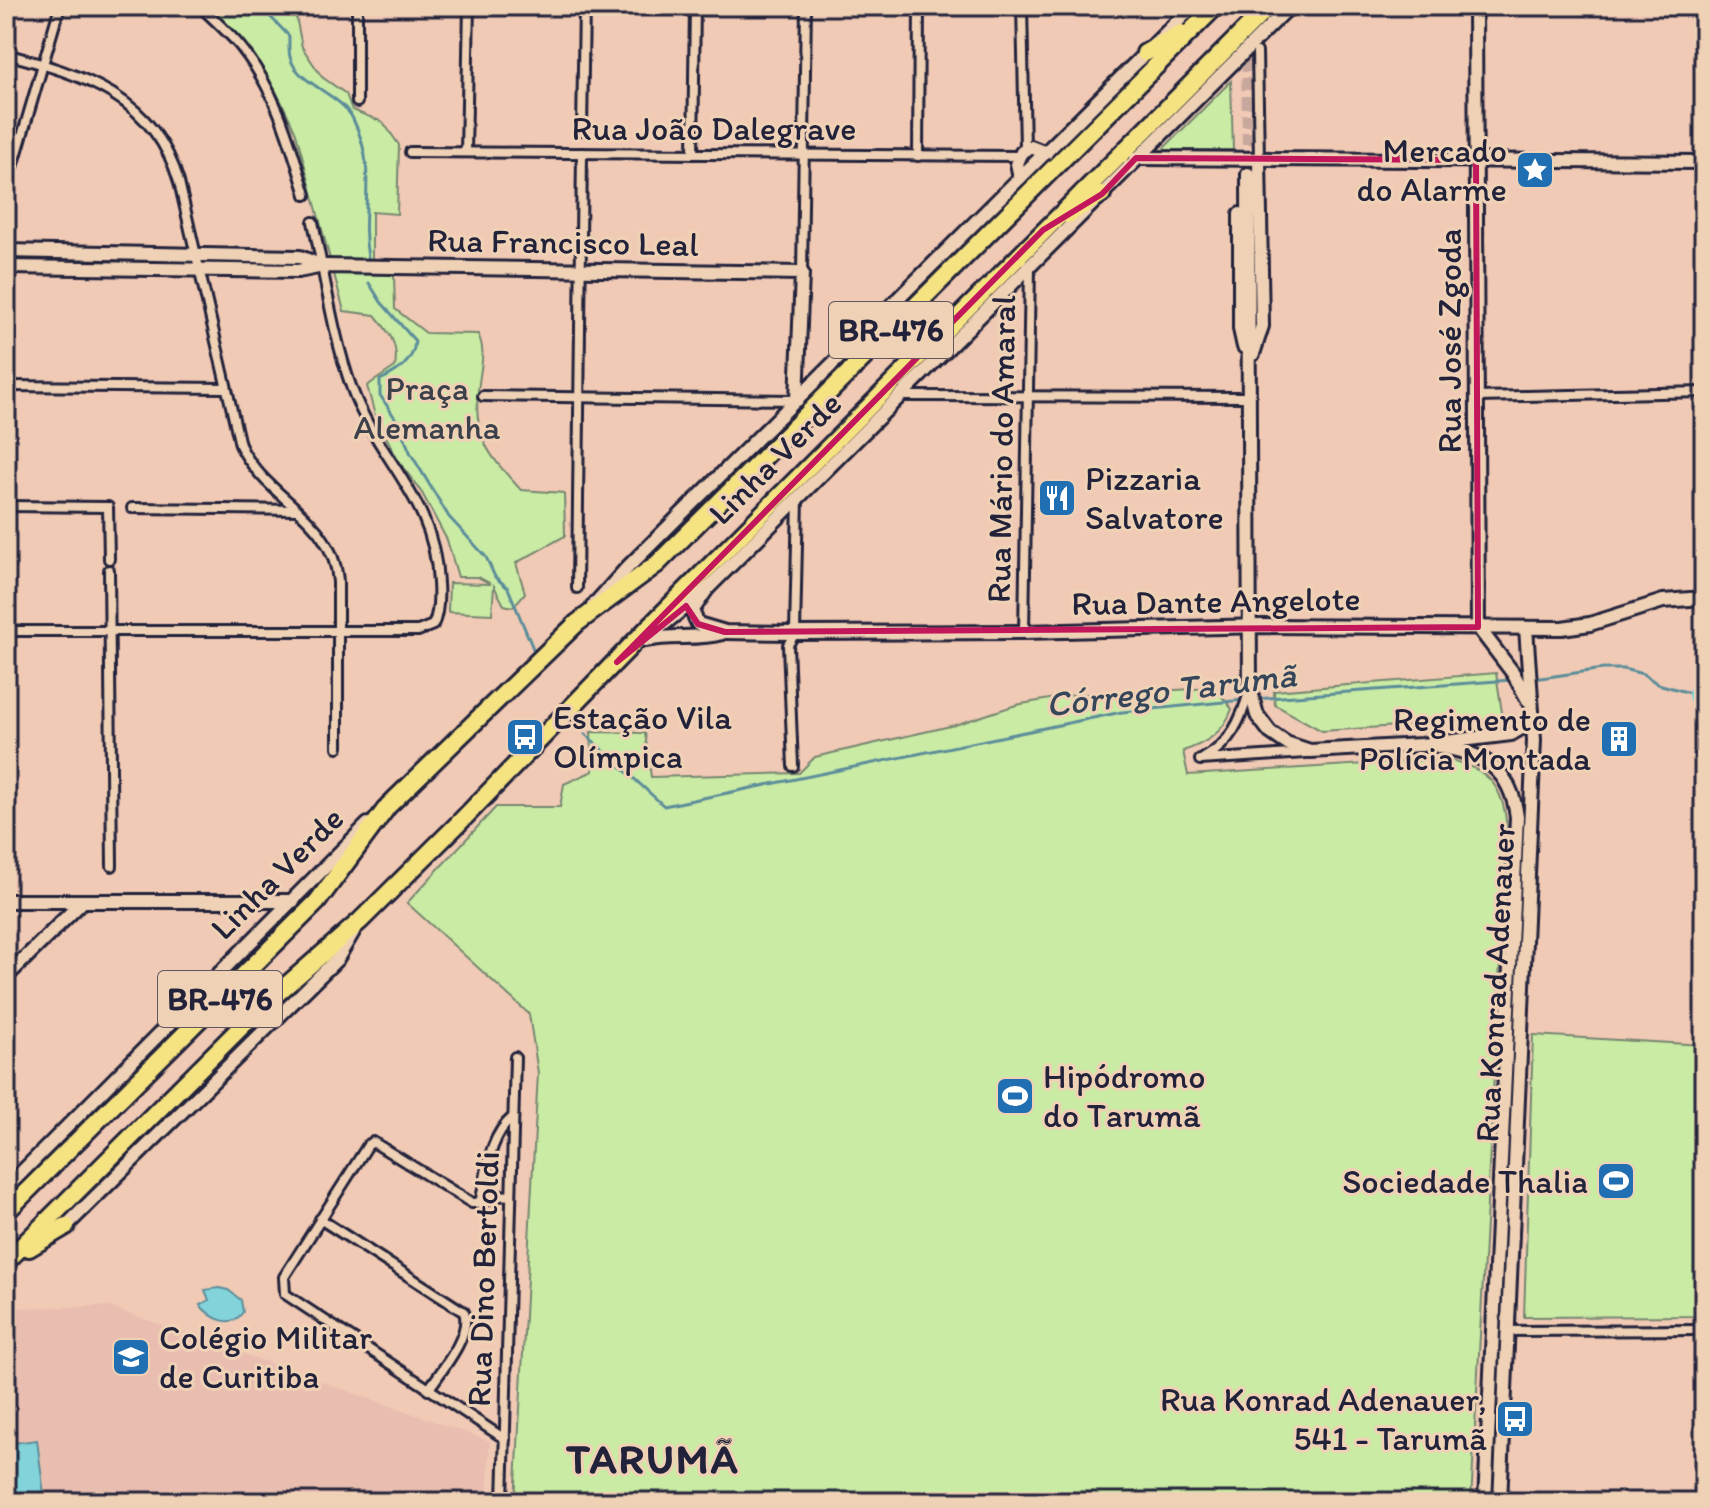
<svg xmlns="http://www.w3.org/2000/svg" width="1710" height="1508" viewBox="0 0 1710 1508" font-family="Itim,sans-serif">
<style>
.built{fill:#e9beb0}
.green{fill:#caeba4;stroke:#768670;stroke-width:2}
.water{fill:#83d4da;stroke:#5c8d9a;stroke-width:2}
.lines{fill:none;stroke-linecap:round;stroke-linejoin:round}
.stream{stroke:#5c8d9a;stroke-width:3}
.river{stroke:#83d4da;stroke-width:18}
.secondary-tunnel{stroke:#c8a89d;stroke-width:12;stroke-dasharray:12 6;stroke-linecap:butt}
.street-casing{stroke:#22223b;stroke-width:14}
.secondary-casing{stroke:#22223b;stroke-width:18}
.highway-casing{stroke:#22223b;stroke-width:22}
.street{stroke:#efd1b5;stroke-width:8}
.secondary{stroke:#efd1b5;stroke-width:12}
.highway{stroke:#f5e382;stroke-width:16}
.marked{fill:none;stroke:#c2185b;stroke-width:6;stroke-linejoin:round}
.labels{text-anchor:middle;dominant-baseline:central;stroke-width:6;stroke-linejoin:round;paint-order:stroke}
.shield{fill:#efd1b5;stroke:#605660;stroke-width:2}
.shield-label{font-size:32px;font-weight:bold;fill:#22223b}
.street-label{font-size:34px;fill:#22223b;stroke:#efd1b5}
.poi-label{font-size:34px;fill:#22223b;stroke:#efd1b5;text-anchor:end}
.park-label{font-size:34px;fill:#3b404b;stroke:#efd1b5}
.water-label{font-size:36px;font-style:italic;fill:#35465b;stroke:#efd1b5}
.district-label{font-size:42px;font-weight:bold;letter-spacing:2px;fill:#22223b;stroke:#efd1b5}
</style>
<rect width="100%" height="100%" fill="#f1cab5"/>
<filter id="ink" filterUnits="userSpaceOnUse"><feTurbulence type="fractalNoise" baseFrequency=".0125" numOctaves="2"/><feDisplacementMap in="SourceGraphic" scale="16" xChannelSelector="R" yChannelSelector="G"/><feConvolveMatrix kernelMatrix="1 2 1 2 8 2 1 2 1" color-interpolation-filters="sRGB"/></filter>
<g filter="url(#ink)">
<polygon class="built" points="108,1306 490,1441 487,1502 6,1502 6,1308"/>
<g class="green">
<path d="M209,6H294L302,47L322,77L346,94L352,110L383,122L399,145L397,214L372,212V274H394L395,309L426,333L478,334C486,351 481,365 479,383C471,436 488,454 521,490L564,493L565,536L516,563L525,593L513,607L504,605L494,586L492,614L448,612L449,583L491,584L478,577H458L447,540L422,493L398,460L375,415L367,386L395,367C399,344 389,332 375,315L344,311L296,133C271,76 253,50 209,6Z"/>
<polygon points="1231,81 1233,150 1165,150 1164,148"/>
<polygon points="1496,673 1503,719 1322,731 1275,705 1274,691"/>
<path d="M1215,688L1232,709C1223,733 1207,743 1183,751L1188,775L1446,759C1490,768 1505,788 1507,832L1471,1502H515L538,1073L529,1014L407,903L496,807H560L564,784L593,771L591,732L645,733L651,777L799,773L815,757L955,725L1016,705L1072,695Z"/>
<polygon points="1533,1035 1704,1045 1704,1316 1524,1317"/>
</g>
<g class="water">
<path d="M219,1288L228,1290L241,1300L243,1312C231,1330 211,1318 200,1305L209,1300L205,1290Z"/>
<polygon points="37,1440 45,1502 7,1502 6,1444"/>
</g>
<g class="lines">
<g class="stream">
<path d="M260,6L289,36C289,43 288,54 291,60C300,85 341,94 353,119C379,172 359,207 368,258"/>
<path d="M369,283L381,302L415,341C414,362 397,372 380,380V395L397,421L411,454L449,517L486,557L495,577L508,588L534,651"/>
<polyline points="1534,679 1603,669 1623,669 1643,674 1658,684 1697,695"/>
<polyline points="1255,699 1511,680"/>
<polyline points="585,734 664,806 1122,712 1244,700"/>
</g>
<polyline class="river" points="1704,675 1697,695 1704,714"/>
<polyline class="secondary-tunnel" points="1247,6 1248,174"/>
<g class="street-casing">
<g id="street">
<path d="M200,6C213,19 228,32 240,46C276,90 290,142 306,195"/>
<polyline points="357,6 357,102"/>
<polyline points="1022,6 1025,148"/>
<polyline points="1257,52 1259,159"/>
<path d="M6,54C83,75 154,96 179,182L240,445C266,500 334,517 338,582V747"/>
<polyline points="582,130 584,6"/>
<polyline points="410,152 1019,156"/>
<polyline points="466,152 469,6"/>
<polyline points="693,154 695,6"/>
<polyline points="918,156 919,6"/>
<polyline points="6,191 60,6"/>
<polyline points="802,273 806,6"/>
<polyline points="6,386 225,388"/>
<polyline points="483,396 797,400"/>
<polyline points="900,396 1249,397"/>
<polyline points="1477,397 1704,392"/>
<polyline points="6,506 108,507 109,559"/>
<polyline points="132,508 297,510"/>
<polyline points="109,570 112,866"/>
<polyline points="577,588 582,153"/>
<path d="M6,631H418L433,625C439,613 439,598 438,583C435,498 379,462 352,389C333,336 325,277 313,222"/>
<polyline points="1024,632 1030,267"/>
<path d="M1204,758C1231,743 1241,720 1249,692"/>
<polyline points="1200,760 1306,753"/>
<polyline points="793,766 788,645 795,633 798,498"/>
<path d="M480,1203C487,1174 488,1137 513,1117"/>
<path d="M320,1219L464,1312C472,1335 441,1371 428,1390"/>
<polyline points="1507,1331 1704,1330"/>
<path d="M505,1439L285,1294L284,1277L368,1145L373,1142L472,1203C490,1204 489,1193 511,1196"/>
<polyline points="503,1502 515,1057"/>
</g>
</g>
<g class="secondary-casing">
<g id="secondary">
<polyline points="1475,6 1478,627"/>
<polyline points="1704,6 1704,59"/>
<polyline points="1136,158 1704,162"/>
<polyline points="1248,174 1250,689 1257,715 1270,732 1286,743 1310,751 1421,745 1511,734 1525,726 1532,712"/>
<polyline points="1020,178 1017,163 1022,152 1031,147 1046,153"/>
<polyline points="1240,214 1240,329 1244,347"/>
<polyline points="6,251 300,257 323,266"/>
<polyline points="6,267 298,271 323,266 802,273 797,400"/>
<polyline points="1253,354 1262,326 1259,159"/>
<polyline points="707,589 692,611 698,624 725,632 795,633 1024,632 1262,626 1562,628 1590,624 1663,601 1704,598"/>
<polyline points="593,606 627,568 1193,6"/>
<polyline points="1478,627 1513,673 1528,700"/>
<polyline points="648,637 707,589 1290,6"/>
<path d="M646,640C672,634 698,640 722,633"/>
<path d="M1440,747C1485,753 1511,770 1517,817L1485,1502"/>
<polyline points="6,901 293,901"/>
<polyline points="6,977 82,902"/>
<polyline points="6,1188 368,824"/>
<polyline points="66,1226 337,959 353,932"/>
<polyline points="1500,1502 1534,740 1526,628"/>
</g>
</g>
<g class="highway-casing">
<g id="highway">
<polyline points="1145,53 1181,33"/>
<polyline points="1068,215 1102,194"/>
<polyline points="6,1212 317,902 388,806 577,623 657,564 1216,6"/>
<polyline points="29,1248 66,1226"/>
<polyline points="6,1262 256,1012 360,921 457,825 652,624 1269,6"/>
</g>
</g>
<use href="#street" class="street"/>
<use href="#secondary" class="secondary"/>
<use href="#highway" class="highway"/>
</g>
</g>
<path class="marked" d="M1136,158L1476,160L1478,627L725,632L698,624L686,606L617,662L1043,230L1102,194Z"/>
<defs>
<g id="sight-square" transform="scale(2)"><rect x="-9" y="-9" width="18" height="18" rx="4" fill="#1f6fb2" stroke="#efd1b5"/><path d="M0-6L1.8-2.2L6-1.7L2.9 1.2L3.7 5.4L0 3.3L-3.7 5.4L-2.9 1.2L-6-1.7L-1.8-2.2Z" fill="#fff"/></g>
<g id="restaurant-square" transform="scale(2)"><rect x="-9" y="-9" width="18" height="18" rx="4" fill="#1f6fb2" stroke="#efd1b5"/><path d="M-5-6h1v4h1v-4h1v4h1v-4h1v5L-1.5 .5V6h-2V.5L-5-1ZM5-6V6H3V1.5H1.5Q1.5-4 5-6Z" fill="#fff"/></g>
<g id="bus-square" transform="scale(2)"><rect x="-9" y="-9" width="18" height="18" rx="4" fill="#1f6fb2" stroke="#efd1b5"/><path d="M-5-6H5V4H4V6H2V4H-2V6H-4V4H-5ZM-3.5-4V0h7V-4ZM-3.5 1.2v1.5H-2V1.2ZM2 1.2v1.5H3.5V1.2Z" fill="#fff"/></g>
<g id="building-square" transform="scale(2)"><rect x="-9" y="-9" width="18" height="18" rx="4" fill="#1f6fb2" stroke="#efd1b5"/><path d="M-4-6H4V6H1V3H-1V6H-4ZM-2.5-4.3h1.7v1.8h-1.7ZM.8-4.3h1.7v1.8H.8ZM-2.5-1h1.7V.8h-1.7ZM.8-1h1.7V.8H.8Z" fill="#fff"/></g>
<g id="stadium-square" transform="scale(2)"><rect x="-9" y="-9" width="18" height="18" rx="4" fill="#1f6fb2" stroke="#efd1b5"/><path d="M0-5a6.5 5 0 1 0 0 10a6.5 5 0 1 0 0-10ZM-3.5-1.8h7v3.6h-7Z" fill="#fff"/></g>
<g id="school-square" transform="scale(2)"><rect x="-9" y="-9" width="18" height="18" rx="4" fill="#1f6fb2" stroke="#efd1b5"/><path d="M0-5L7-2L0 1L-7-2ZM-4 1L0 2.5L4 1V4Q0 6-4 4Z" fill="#fff"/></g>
</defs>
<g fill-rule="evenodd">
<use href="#sight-square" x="1535" y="170"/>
<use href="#restaurant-square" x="1057" y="498"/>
<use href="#bus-square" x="525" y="737"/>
<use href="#building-square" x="1619" y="739"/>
<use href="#stadium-square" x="1015" y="1096"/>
<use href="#stadium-square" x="1616" y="1181"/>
<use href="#school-square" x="131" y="1357"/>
<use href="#bus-square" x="1515" y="1419"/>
</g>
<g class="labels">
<g class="shield">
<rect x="829" y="302" width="124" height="56" rx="6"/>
<rect x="158" y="971" width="124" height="56" rx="6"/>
</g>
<g class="shield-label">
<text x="891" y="330">BR-476</text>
<text x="220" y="999">BR-476</text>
</g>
<g class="street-label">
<text x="714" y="128">Rua João Dalegrave</text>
<text transform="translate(563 242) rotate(1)">Rua Francisco Leal</text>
<text transform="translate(1449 341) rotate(-90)">Rua José Zgoda</text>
<text transform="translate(1001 449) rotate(-89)">Rua Mário do Amaral</text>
<text transform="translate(775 458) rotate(-45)">Linha Verde</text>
<text transform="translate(1216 601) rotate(-1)">Rua Dante Angelote</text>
<text transform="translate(277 873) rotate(-45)">Linha Verde</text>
<text transform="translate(1495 983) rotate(-87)">Rua Konrad Adenauer</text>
<text transform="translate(483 1279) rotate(-88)">Rua Dino Bertoldi</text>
</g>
<g class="poi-label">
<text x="1507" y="150">Mercado<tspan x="1507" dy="39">do Alarme</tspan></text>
<text x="1085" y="478" text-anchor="start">Pizzaria<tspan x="1085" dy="39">Salvatore</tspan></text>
<text x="553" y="717" text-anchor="start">Estação Vila<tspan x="553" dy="39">Olímpica</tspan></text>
<text x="1591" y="719">Regimento de<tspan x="1591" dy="39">Polícia Montada</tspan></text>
<text x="1043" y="1076" text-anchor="start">Hipódromo<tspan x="1043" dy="39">do Tarumã</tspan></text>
<text x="1588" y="1181">Sociedade Thalia</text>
<text x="159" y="1337" text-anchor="start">Colégio Militar<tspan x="159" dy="39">de Curitiba</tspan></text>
<text x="1487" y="1399">Rua Konrad Adenauer,<tspan x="1487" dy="39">541 - Tarumã</tspan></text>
</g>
<g class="park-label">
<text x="427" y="388">Praça<tspan x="427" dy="39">Alemanha</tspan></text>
</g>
<g class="water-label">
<text transform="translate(1171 689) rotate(-7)">Córrego Tarumã</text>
</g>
<g class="district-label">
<text x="653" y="1458">TARUMÃ</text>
</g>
</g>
<rect width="1710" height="1508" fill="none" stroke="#efd1b5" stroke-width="32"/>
<rect x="16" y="16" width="1678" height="1476" fill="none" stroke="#22223b" stroke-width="3" filter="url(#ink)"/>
</svg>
